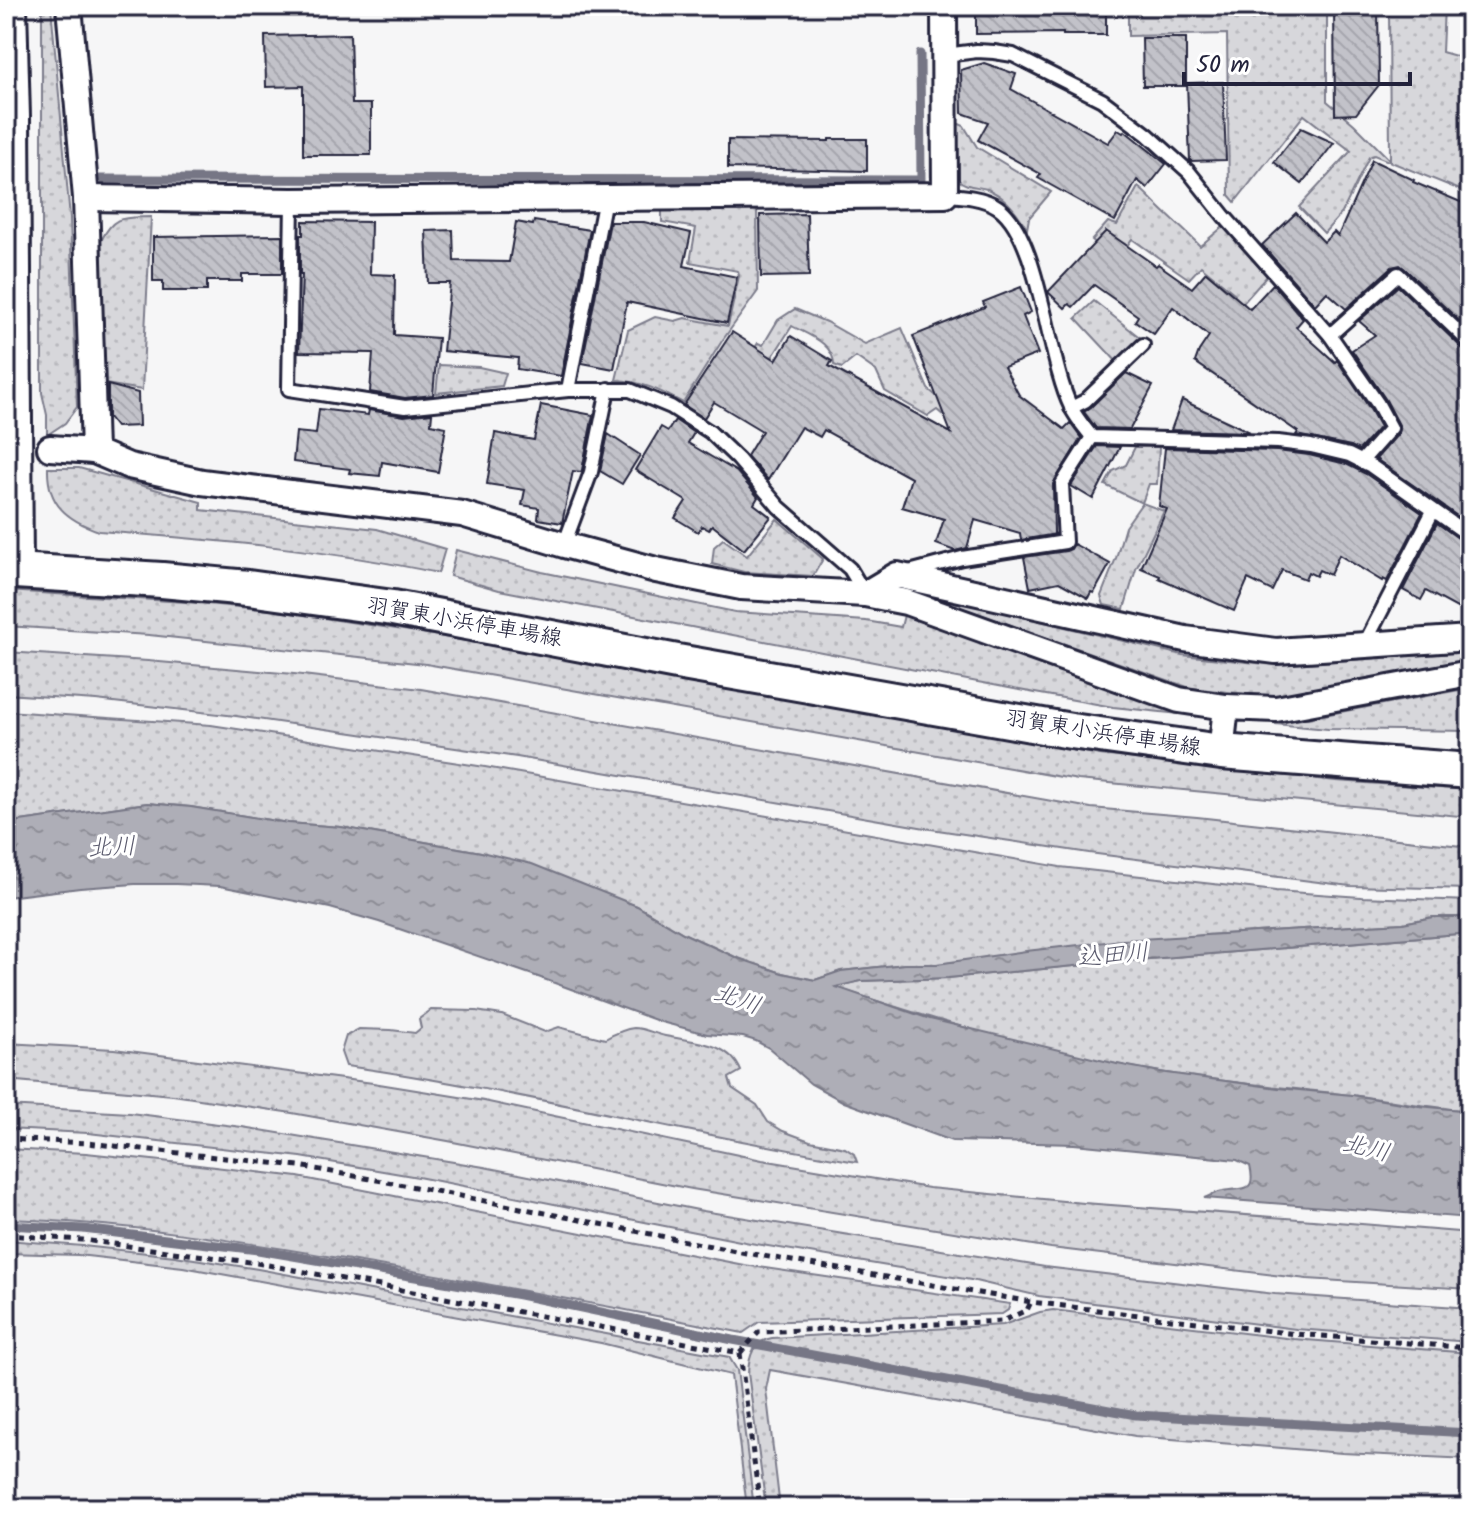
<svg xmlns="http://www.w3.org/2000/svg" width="1476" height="1514" viewBox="0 0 1476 1514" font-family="Kalam,'Klee One',sans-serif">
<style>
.grass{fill:url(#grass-dots);stroke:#7c7c8b;stroke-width:2}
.water{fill:url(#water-ripples);stroke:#767685;stroke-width:2}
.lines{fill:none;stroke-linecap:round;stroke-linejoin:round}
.stream{stroke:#767685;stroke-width:9}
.building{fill:url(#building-back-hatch);stroke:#22223b;stroke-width:2}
.service-casing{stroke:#22223b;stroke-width:18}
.minor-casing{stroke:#22223b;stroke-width:30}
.secondary-casing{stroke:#22223b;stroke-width:40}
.path{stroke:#22223b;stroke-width:5;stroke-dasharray:6 6;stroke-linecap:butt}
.service{stroke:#fff;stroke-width:12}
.minor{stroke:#fff;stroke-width:24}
.secondary{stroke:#fff;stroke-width:34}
.labels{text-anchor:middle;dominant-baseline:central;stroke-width:6;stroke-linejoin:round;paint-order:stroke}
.street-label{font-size:22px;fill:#22223b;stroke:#fff}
.water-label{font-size:24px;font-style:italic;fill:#5a5a6d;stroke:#fff}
</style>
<defs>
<pattern id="grass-dots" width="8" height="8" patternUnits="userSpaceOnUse" patternTransform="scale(2)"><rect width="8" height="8" fill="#d7d7db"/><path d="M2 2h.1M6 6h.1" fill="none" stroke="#b8b8bd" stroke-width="1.8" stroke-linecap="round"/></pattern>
<pattern id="water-ripples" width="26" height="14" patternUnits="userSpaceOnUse" patternTransform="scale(2)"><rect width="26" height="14" fill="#aeaeb7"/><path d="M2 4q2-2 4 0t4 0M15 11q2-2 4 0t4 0" fill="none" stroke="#8d8d96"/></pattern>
<pattern id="building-back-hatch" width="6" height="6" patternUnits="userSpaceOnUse" patternTransform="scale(2)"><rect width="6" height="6" fill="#c2c2c9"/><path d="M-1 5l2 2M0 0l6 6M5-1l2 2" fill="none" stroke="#a6a6ae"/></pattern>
</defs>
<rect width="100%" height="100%" fill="#f6f6f7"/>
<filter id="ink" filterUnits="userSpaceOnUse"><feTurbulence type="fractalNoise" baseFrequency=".0125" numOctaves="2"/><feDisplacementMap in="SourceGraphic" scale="16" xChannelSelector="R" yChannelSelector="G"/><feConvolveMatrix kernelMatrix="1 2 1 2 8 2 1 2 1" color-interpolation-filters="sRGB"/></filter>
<g filter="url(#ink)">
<g class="grass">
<polygon points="42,6 51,6 70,218 77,407 65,423 47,435 47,415 42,393"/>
<polygon points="1128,6 1327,6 1327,101 1354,124 1390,160 1389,6 1444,6 1442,52 1470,60 1470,194 1374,155 1369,157 1342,213 1324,233 1299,207 1351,151 1304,115 1235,202 1229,195 1227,34 1128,36"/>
<path d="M957,123L964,126L977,147L1051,192L1029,218L1027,229C1018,213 1005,196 987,189C975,186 966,187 957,179Z"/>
<path d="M1138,187C1146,193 1150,198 1157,205C1171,219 1186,231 1200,246L1224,226L1268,275L1236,311L1229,303L1235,294L1201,266L1189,279L1132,239L1116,261L1092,240L1108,222L1117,225Z"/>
<path d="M662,208H757L758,291L722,341L683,403C661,391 641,381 616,380L628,330L655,317L675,321L685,318L728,326L739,276L738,271L690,262L696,228L662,222Z"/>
<path d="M151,217L142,390L105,384L101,241C114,214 124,218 151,217Z"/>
<polygon points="1094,301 1142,339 1118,363 1076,318"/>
<path d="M795,309L826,322L865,344L902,328L928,389L941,400L952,423L937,410L928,416L885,391L876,371L856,357L842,368L834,365C834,343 808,335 792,326L768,364H745L758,343L763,345L778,320Z"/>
<polygon points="439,365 479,367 506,373 502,386 436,393"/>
<polygon points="1135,447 1159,447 1157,484 1149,484 1142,503 1164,511 1136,569 1124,609 1104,605 1101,596 1116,558 1125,527 1142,503 1105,485 1113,471 1126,465"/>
<path d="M48,468H79L201,502V510L377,529L445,549L438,573C325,549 214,540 99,531C67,520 47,504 48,468Z"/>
<polygon points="777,519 823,559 813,576 744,572 712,564 714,547 723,539 747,556"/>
<polygon points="456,550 542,572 735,612 866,621 901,627 904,615 1180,714 1113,707 1035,693 499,590 450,576"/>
<polygon points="6,591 186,602 271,610 410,631 517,650 1100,755 1336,781 1470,790 1470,817 1078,780 426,664 149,635 6,626"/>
<polygon points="914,591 1182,655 1275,665 1470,652 1470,660 1274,697 1190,688"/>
<polygon points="6,652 148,661 294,674 421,689 1091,808 1197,817 1470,847 1470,889 1350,886 1089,853 931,829 517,757 236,716 96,700 6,694"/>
<polygon points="1470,688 1470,731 1328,729 1275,724"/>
<polygon points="6,711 211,725 485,767 1060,867 1276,891 1361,897 1470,901 1470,917 1433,917 1403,923 1205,935 937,964 905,964 841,971 815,980 782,973 735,957 683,933 637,906 481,852 341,827 288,823 191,807 147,803 6,823"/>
<path d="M1470,933V1111C1430,1107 1390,1100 1350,1095C1273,1086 1197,1080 1121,1065C1024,1047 928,1018 834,987L861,981L948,978L1137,960Z"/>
<path d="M431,1010L476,1011L502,1015L545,1032L559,1027L605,1039C614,1034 624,1029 634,1028C644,1028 655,1034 665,1036C693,1042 729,1041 741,1071L729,1078L732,1088L757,1105L768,1122L783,1131L810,1141L845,1148L854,1154L857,1162C686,1134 518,1090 346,1066L341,1052L346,1036L359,1029L391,1030L415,1033L421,1028L419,1019Z"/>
<polygon points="6,1043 114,1049 373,1083 484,1101 762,1160 929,1188 1084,1203 1313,1220 1470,1233 1470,1289 1307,1279 1051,1248 692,1189 448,1141 292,1113 173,1095 6,1080"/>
<polygon points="6,1106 130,1113 242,1127 484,1167 703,1211 1045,1267 1275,1294 1470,1308 1470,1342 1296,1329 1039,1296 971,1280 750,1243 418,1177 301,1157 88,1133 6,1129"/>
<path d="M6,1149L86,1153L190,1164L298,1177L744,1265L1010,1304L1008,1310L1002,1314L759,1322L743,1333C614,1307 485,1283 355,1261C239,1241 124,1222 6,1219Z"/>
<polygon points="6,1240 83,1246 175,1256 258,1269 729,1357 737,1370 754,1508 747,1508 731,1375 601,1343 183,1267 78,1255 6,1253"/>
<path d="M1053,1310L1294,1339L1470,1353V1459L1342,1453L1135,1436L770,1370L766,1389L780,1508H766L748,1373C749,1356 753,1341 772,1338L1003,1325L1040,1312Z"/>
</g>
<path class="water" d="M147,803L191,807L288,823L341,827L481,852L532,864L637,906L683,933L735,957L782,973L815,980L841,971L905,964H937L1026,951L1123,940L1403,923L1433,917H1470V933L1137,960L948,978L861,981L836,987L930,1019L1117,1064L1166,1073L1278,1088L1352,1095L1419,1106L1470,1111V1218L1204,1198C1210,1196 1216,1192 1223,1191C1241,1187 1257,1195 1250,1166L1237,1160L1074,1144L952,1141L844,1102L811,1084L769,1048L756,1041L743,1037L707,1034L661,1022L530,974L379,922L330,908L220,886L176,884H135L80,888L6,897V823Z"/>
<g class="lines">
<g class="stream">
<polyline points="100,179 921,180 920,54"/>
<polyline points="6,1225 83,1229 258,1250 520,1295 733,1340 1136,1415 1470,1433"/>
</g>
</g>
<g class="building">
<polygon points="976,6 1106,6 1106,35 1063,35 1063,33 976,34"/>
<polygon points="1334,6 1378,6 1379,85 1356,114 1335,115"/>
<polygon points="350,34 352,104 371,104 371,155 303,155 303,86 266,87 265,36"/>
<polygon points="1142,38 1186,38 1186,86 1143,86"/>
<polygon points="984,63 1016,74 1011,89 1108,143 1118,130 1123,133 1125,131 1166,164 1147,188 1137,180 1115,221 1038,178 1041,174 978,140 988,122 962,113 961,70"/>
<polygon points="1223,82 1226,160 1190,161 1187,83"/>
<polygon points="1301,128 1334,143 1302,184 1274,162"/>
<polygon points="829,139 867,139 867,171 728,168 728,140 829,141"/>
<polygon points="1372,160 1414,180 1413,182 1470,206 1470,331 1404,268 1400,265 1392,267 1346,309 1327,292 1315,305 1262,245 1296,213 1324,242 1334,232 1338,236"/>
<polygon points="807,214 809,276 761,277 760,215"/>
<polygon points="303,221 371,222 370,274 395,275 394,335 438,338 433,395 405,398 370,392 373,353 299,352 302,274 300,274 300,235 303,235"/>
<polygon points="534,221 590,230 561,376 517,369 518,358 443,351 450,283 428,283 426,231 453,230 454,261 509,262 516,222 533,225"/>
<polygon points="610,222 644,222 691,233 684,266 737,277 727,323 627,302 614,369 582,363"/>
<polygon points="1106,231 1156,266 1158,264 1192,288 1206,272 1250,309 1273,284 1303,319 1296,327 1335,362 1337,360 1370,409 1380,427 1359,450 1351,446 1296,435 1298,432 1195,362 1199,351 1209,336 1173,307 1154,334 1135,321 1138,316 1094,285 1073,307 1069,304 1065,308 1048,292"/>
<polygon points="282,235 282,274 242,274 242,281 207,281 207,291 163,291 163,281 153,281 153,237"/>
<polygon points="1398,286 1464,350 1470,352 1470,525 1376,459 1398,434 1399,425 1386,400 1352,350 1375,335 1359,321"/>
<polygon points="1021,287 1031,312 1023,316 1038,354 1004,367 1019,395 1064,429 1070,423 1081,438 1053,484 1054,533 1056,534 1021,540 1020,533 975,520 967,548 955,551 936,544 944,519 902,507 911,478 824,430 820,437 801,427 768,480 747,456 762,431 714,402 704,418 684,405 732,332 776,360 791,336 832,361 829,366 951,433 913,336 985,307 983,302"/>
<polygon points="1126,373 1153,386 1130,429 1096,428 1084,412 1091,407"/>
<polygon points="108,385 138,393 139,426 116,427 108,417"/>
<polygon points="1182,400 1250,432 1171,430"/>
<polygon points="541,405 593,415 582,470 581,472 573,471 562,523 538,519 539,508 522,505 525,490 487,484 495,433 534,440"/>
<polygon points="319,409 368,415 369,410 404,416 432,413 431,424 446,427 438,472 382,462 380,476 349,473 350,469 293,462 296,432 316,434"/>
<polygon points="675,420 694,433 688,443 737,472 758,497 754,504 771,517 744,550 712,525 709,530 702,526 698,532 675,518 686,501 635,470 661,427 668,431"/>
<polygon points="608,434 640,455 622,484 600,471"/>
<polygon points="1097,446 1120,447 1093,499 1071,486"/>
<polygon points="1165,448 1277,451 1309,455 1346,464 1366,474 1422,513 1387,581 1383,579 1382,581 1339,555 1330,575 1319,570 1316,576 1308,572 1305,579 1282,570 1272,591 1248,579 1234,611 1159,578 1160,576 1141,568 1167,509 1159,506"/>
<polygon points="1437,523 1465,543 1470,545 1470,615 1426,591 1421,600 1403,590"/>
<polygon points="1074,544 1110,564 1094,593 1091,592 1088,598 1059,582 1030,588 1024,557 1066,551 1071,549"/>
</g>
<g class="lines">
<g class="service-casing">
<g id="service">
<polyline points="945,55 977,51 994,52 1013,55 1102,100 1148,135 1189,172 1224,216 1330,335 1378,404 1391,428 1361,462"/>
<path d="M945,195C962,196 983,197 998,207C1040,236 1047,359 1071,407C1076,418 1085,428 1092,437L1278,442L1311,446L1349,455L1371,466L1470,536"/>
<polyline points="292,201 289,389 405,407 568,390 630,390 671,407 710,432 738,459 779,507 850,569 865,594"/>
<polyline points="1330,335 1398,274 1470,343"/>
<polyline points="568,390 605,198"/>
<polyline points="1071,408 1085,401 1143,345"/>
<polyline points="564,545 591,472 608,389"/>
<polyline points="909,572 962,558 1065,542 1062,484 1092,437"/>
<polyline points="1364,645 1433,511"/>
</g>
</g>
<g class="minor-casing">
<g id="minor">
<polyline points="69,6 86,198 94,451"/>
<polyline points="86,198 292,201 945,195 944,6"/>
<polyline points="50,448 94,451 129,466 202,482 462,514 564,545 656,570 741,587 865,594 897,575 1185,639 1276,651 1470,638"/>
<polyline points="865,594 906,602 1179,700 1226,707"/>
<polyline points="1221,752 1226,707 1276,709 1470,673"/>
</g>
</g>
<g class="secondary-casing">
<polyline id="secondary" points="9,6 12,117 15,571 162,580 248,588 393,608 677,662 1071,731 1221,752 1470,771"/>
</g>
<g class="path">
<polyline points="6,1139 87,1143 299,1166 415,1187 746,1253 1031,1302 1296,1334 1470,1348"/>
<polyline points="6,1235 83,1240 257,1263 740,1353"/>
<polyline points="740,1353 759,1332 1003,1321 1027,1310 1031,1302"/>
<polyline points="740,1353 760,1508"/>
</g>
<use href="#service" class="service"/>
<use href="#minor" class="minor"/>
<use href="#secondary" class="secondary"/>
</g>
</g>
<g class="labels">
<g class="street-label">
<text transform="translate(464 623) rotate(10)">羽賀東小浜停車場線</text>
<text transform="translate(1103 734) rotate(9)">羽賀東小浜停車場線</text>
</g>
<g class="water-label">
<text transform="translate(112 848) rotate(-3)">北川</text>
<text transform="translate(1113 956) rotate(-5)">込田川</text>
<text transform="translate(737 1000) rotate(19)">北川</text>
<text transform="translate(1366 1149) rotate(14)">北川</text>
</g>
</g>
<rect width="1476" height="1514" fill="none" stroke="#fff" stroke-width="32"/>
<rect x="16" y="16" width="1444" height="1482" fill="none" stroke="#22223b" stroke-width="3" filter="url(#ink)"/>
<path d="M1184 72v12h226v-12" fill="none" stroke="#22223b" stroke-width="4"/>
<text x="1196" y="72" font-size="24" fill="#22223b" stroke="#ffffff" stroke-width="6" paint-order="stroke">50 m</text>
</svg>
